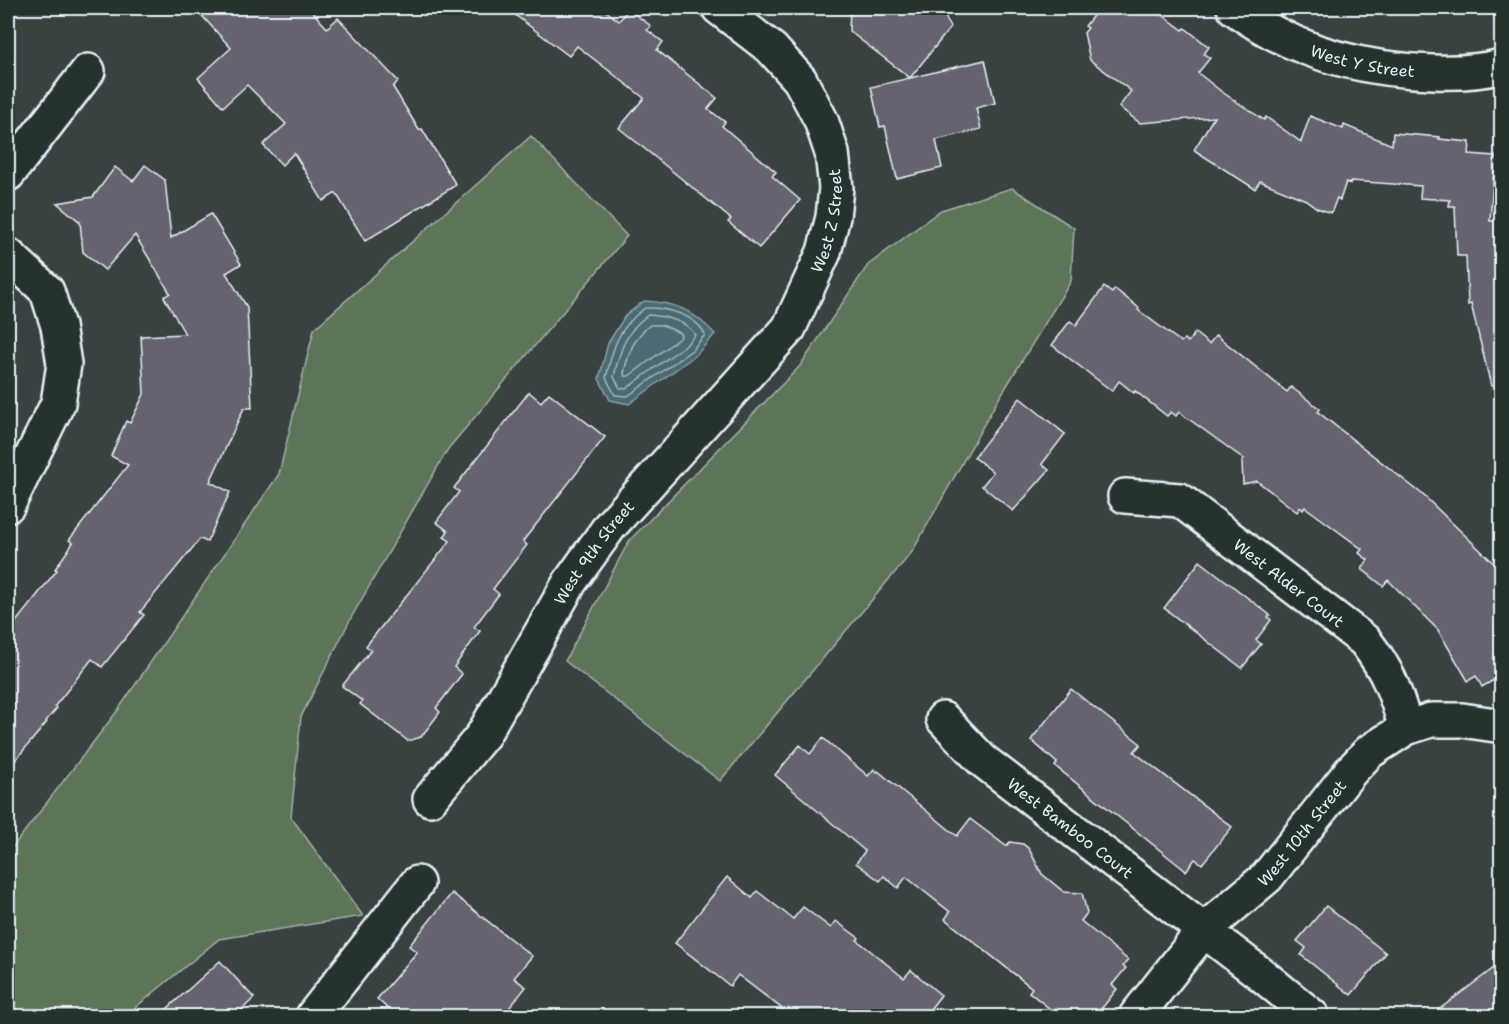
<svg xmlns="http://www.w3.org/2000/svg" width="1509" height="1024" viewBox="0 0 1509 1024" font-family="'Shantell Sans',sans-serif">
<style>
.green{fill:#5b7459;stroke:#a2b2a8;stroke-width:1.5}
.water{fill:#4c6a73;stroke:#8aa0a8;stroke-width:1.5}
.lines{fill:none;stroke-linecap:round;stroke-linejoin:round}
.shore{stroke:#aabbc3;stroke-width:1.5}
.building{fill:#656370;stroke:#e8f1f8;stroke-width:1.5}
.minor-casing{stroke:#e8f1f8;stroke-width:38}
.minor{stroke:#26332d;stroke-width:33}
.labels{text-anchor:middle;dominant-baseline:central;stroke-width:6;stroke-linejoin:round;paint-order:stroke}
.street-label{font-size:16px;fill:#e8f1f8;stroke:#26332d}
</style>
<rect width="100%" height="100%" fill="#394141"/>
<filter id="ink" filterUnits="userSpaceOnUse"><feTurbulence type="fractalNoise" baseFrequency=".0167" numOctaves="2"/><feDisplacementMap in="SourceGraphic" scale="12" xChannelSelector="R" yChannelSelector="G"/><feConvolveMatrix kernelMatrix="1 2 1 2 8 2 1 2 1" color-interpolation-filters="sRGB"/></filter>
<g filter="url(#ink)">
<g class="green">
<polygon points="531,136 627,236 448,449 351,618 301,717 291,817 363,916 219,939 125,1016 8,1016 8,853 118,710 279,474 314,329"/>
<polygon points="1012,188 1074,228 1071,281 995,405 912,552 720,781 565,661 629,541 800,366 868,265 941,210"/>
</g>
<path class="water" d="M644,301C677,303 691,309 715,334L697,354L629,404L610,400L599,379L608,343L625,316Z"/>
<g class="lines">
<g class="shore">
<path d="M645,308C665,307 697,315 705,335L692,350L628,396L615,395L606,378C613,346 618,328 645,308Z"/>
<path d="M648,315C663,316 688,321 695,335L687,344L626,389L620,388L614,377C619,352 626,330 648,315Z"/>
<path d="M650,325H662L680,333L681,337L629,376H625L624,373C628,354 634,337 650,325Z"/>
</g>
</g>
<g class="building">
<polygon points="195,8 309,8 327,28 338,18 398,81 393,87 419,130 422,129 456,185 365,241 336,193 323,201 294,153 282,165 263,145 286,124 247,85 223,107 198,78 231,48"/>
<polygon points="506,8 602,8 619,21 628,9 651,26 647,30 663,42 657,50 717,98 708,109 725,122 722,126 776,172 772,176 800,200 759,248 728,222 731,219 619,128 644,98 577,46 569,56"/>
<polygon points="850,8 942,8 950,28 910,78 985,60 995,103 976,108 981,129 936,140 942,168 897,179 885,126 880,127 871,87 910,78 849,31"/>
<polygon points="1099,8 1153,8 1183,30 1185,28 1209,47 1204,54 1210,58 1198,73 1222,92 1264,120 1266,117 1301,142 1310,116 1343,129 1344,125 1392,145 1393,133 1440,137 1439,139 1470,142 1469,154 1495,156 1490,221 1502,221 1502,385 1491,386 1471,304 1468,305 1466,256 1457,256 1455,206 1449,206 1450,200 1420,198 1421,186 1351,181 1350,184 1346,182 1340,200 1337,198 1331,213 1317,208 1306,200 1260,181 1255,189 1194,150 1214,117 1140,123 1119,107 1131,91 1090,60 1084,33 1088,28 1085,26"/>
<polygon points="145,165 165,180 171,238 211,214 241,264 226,273 247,307 252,408 244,408 210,482 230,492 207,542 200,539 140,612 144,615 102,667 92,659 55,706 57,708 46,721 47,722 8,769 8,632 57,570 55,569 73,543 69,540 128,465 111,456 126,421 130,423 144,394 141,336 185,334 164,297 170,293 135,235 105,270 83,252 80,222 57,203 93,197 115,167 133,181"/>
<polygon points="1104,287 1112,293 1115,289 1139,308 1138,310 1181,342 1184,339 1188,342 1195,333 1209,344 1216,335 1287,392 1291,387 1320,409 1318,412 1422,494 1502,571 1502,675 1482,687 1476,676 1468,681 1438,630 1388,580 1383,586 1362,569 1368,560 1359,553 1362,549 1305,507 1303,510 1300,507 1297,512 1257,481 1243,484 1242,461 1244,459 1179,412 1176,416 1171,412 1167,416 1135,391 1134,393 1119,381 1112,391 1052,345 1070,321 1076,325"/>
<polygon points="529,392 541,402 549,393 605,437 523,541 527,545 493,589 499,594 474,627 480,631 454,667 462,674 436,708 440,712 421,737 408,741 360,704 362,701 342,686 371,650 366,646 450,541 444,537 448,531 436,522 459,492 454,488"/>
<polygon points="1020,398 1065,434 1042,464 1049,470 1013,511 982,486 993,472 974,457"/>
<polygon points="1200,561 1270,615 1268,617 1271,620 1256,640 1261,644 1242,668 1164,608"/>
<polygon points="1071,689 1141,744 1134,752 1232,827 1202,864 1195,859 1186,871 1055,766 1057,763 1031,740"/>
<polygon points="823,738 868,776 874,769 877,772 878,771 957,836 970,819 1006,846 1010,842 1023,844 1029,849 1042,874 1064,892 1082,893 1087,913 1081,921 1128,960 1123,966 1126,968 1112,985 1117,989 1095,1017 1060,1017 1029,992 1032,988 945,919 950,912 906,877 898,888 884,876 880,881 856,863 865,851 775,775 800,745 810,754"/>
<polygon points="727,877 752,898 757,891 793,919 803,907 831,928 836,921 859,938 857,940 904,978 911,970 941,995 924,1017 793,1017 738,975 730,986 675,943"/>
<polygon points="452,893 532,956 514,978 526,987 502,1017 397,1017 377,999 417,952 409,946"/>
<polygon points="1326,906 1386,953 1351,995 1301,955 1306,948 1297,941"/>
<polygon points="220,961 254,998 234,1017 158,1017"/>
<polygon points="1502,962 1502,1017 1429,1017"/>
</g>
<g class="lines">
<g class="minor-casing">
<g id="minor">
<path id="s1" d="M1234,8C1292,51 1361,70 1433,72C1456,73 1479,72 1502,66"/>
<polyline points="8,174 88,71"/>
<polyline points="8,255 47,291 58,326 64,364 58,403 8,505"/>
<path id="s2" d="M1125,496L1180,500L1365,641C1389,672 1395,691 1406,728"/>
<path id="s3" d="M943,719L982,760L1262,975L1312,1016"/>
<path id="s4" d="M430,799L483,735L570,582L610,526L789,328L824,252L833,217L836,188L832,153L821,120L800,80L772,49L719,8"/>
<polyline points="313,1016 417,883"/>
<path id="s5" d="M1136,1016L1203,931L1267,877L1351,771L1369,752L1406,728L1431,720H1462L1502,726"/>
</g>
</g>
<use href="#minor" class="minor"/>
</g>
</g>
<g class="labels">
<g class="street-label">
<text stroke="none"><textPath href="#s1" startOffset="141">West Y Street</textPath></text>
<text stroke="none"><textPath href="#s4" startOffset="710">West Z Street</textPath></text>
<text stroke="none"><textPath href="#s4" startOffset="297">West 9th Street</textPath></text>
<text stroke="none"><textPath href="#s2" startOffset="192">West Alder Court</textPath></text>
<text stroke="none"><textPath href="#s3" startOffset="168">West Bamboo Court</textPath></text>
<text stroke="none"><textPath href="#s5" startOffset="248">West 10th Street</textPath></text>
</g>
</g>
<rect width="1509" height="1024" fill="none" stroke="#26332d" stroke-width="30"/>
<rect x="15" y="15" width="1479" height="994" fill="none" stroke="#e8f1f8" stroke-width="2" filter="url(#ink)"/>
</svg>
